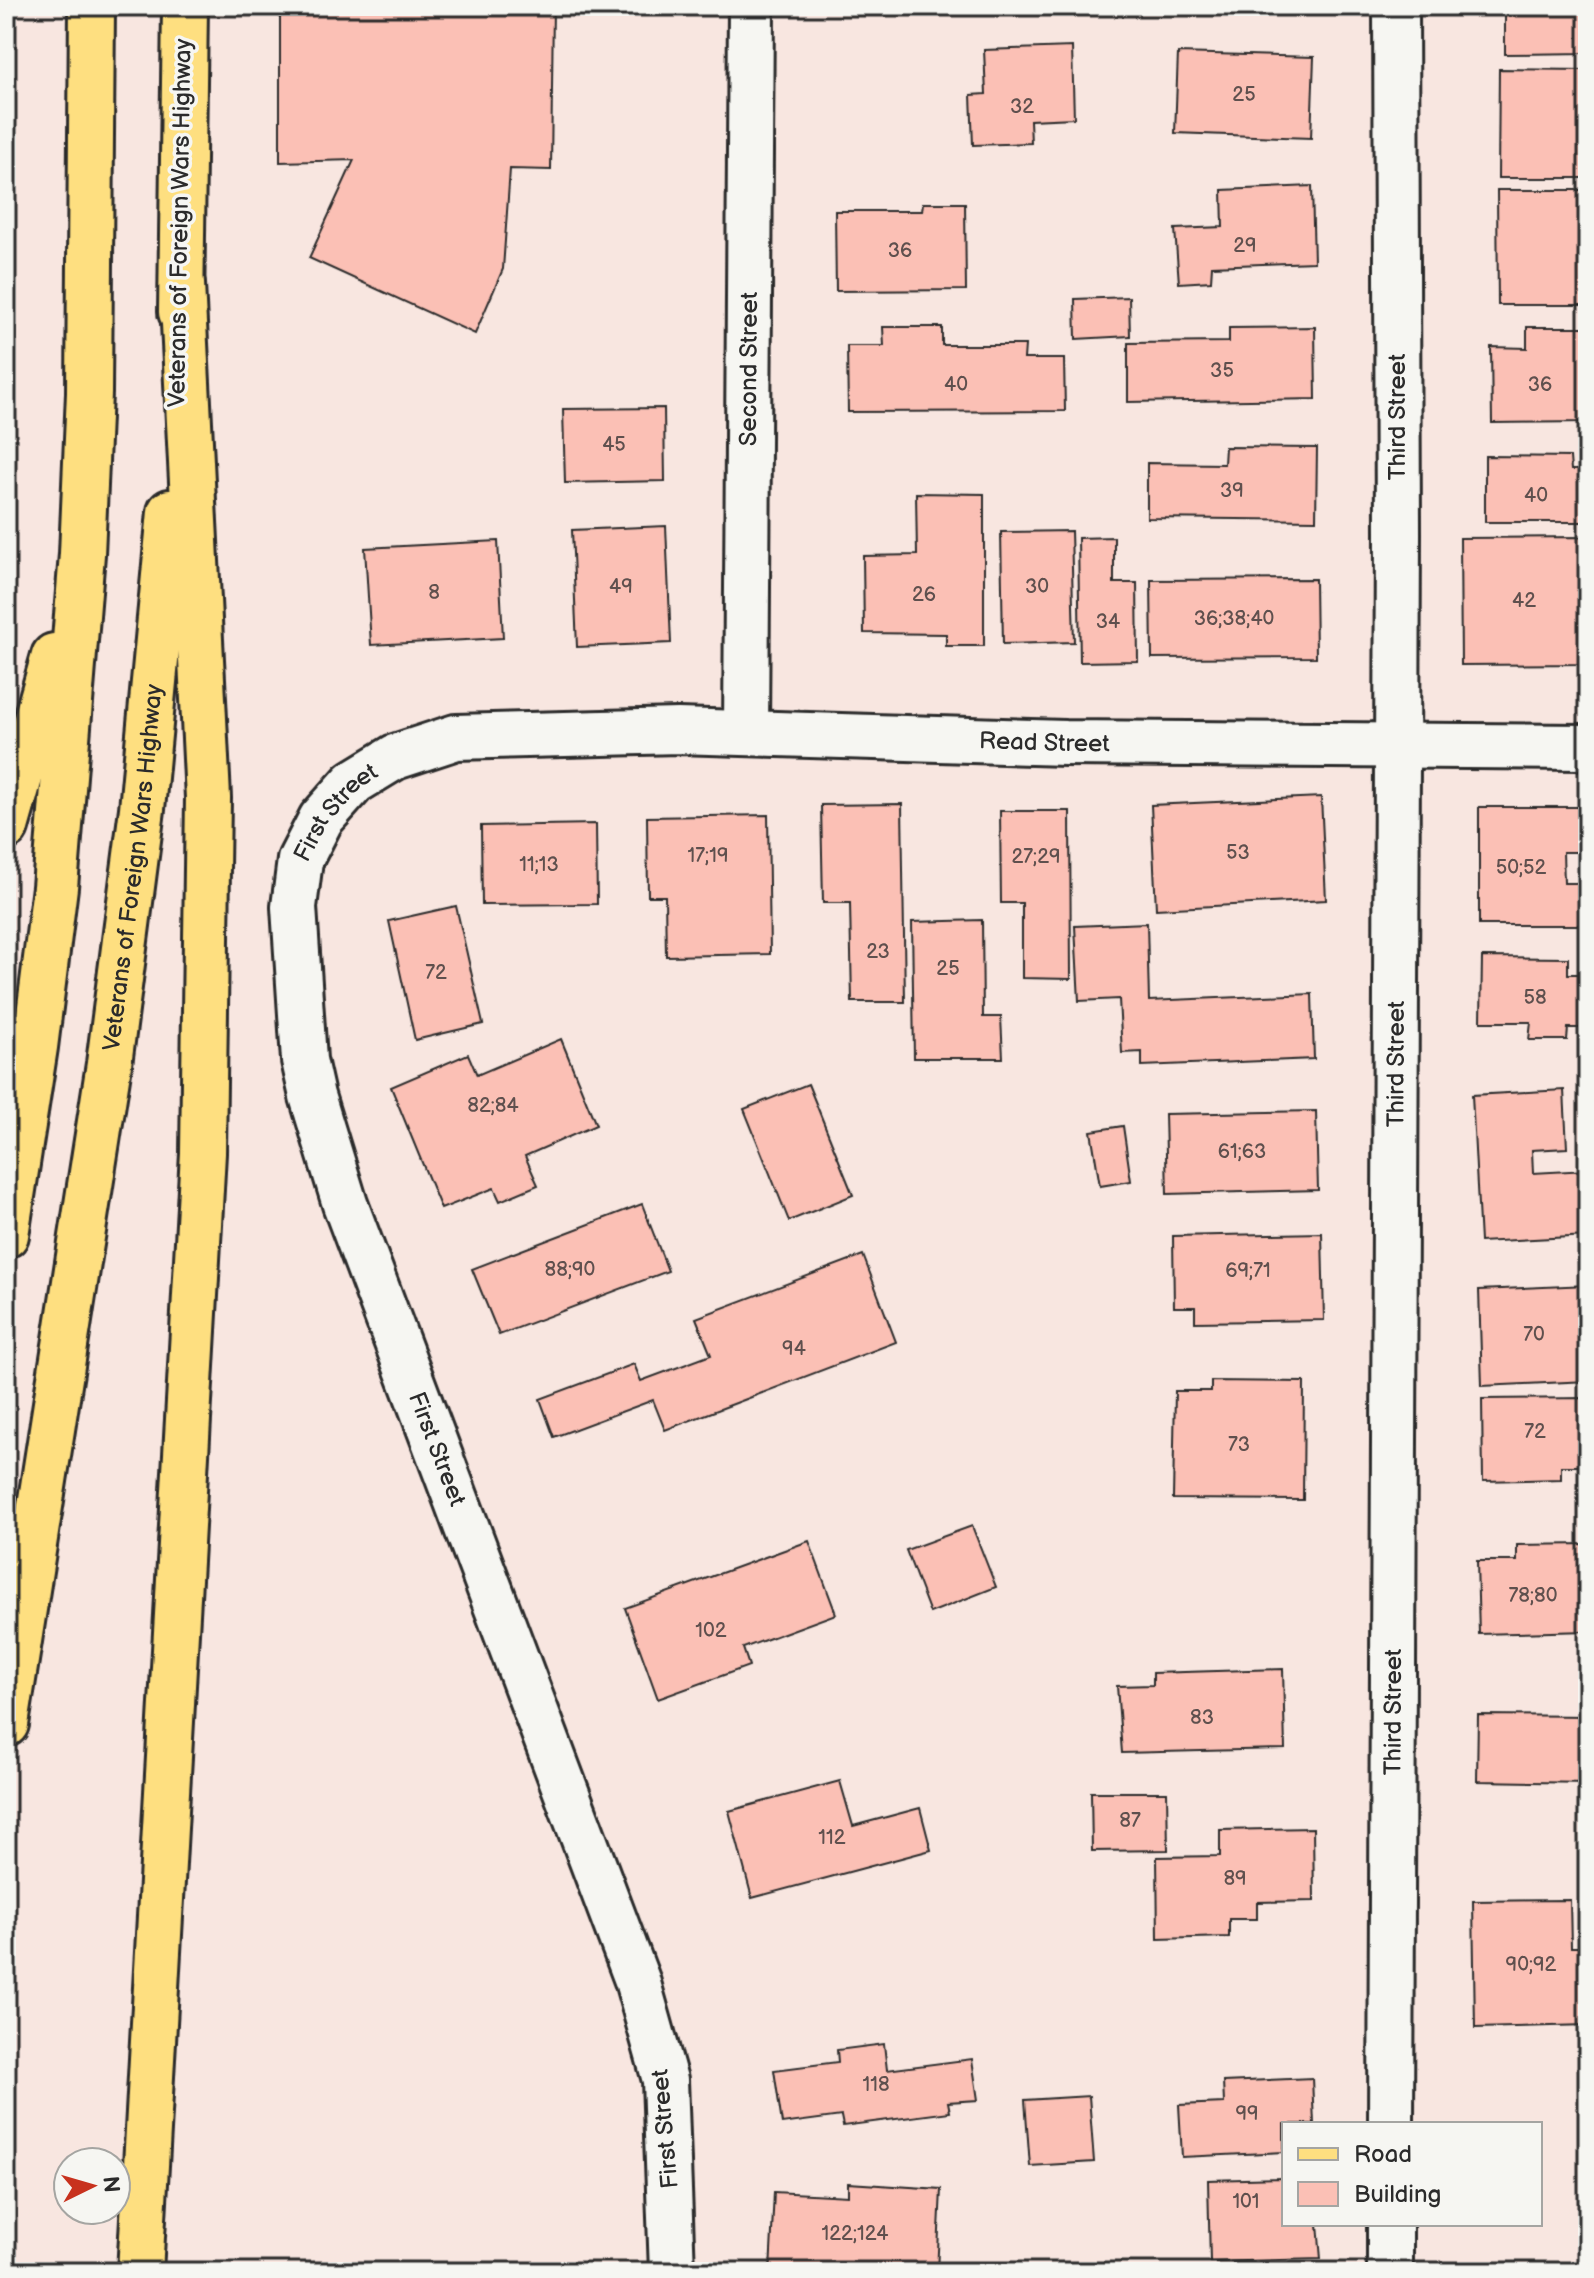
<svg xmlns="http://www.w3.org/2000/svg" width="1594" height="2278" viewBox="0 0 1594 2278" font-family="'Balsamiq Sans',sans-serif">
<style>
.building{fill:#fbc0b5;stroke:#2b2b2b;stroke-width:2}
.lines{fill:none;stroke-linecap:round;stroke-linejoin:round}
.minor-casing{stroke:#2b2b2b;stroke-width:50}
.major-casing{stroke:#2b2b2b;stroke-width:50}
.minor{stroke:#f6f6f2;stroke-width:44}
.major{stroke:#fedf80;stroke-width:44}
.labels{text-anchor:middle;dominant-baseline:central;stroke-width:7;stroke-linejoin:round;paint-order:stroke}
.number-label{font-size:20px;fill:#5f504e}
.street-label{font-size:24px;fill:#2b2b2b;stroke:#f6f6f2}
</style>
<rect width="100%" height="100%" fill="#f8e6e0"/>
<filter id="ink" filterUnits="userSpaceOnUse"><feTurbulence type="fractalNoise" baseFrequency=".0125" numOctaves="2"/><feDisplacementMap in="SourceGraphic" scale="16" xChannelSelector="R" yChannelSelector="G"/><feConvolveMatrix kernelMatrix="1 2 1 2 8 2 1 2 1" color-interpolation-filters="sRGB"/></filter>
<g filter="url(#ink)">
<g class="building">
<polygon points="280,6 553,6 551,170 510,169 503,269 475,334 309,258 354,160 280,162"/>
<polygon points="1185,6 1319,6 1319,7 1185,10"/>
<polygon points="1505,6 1588,6 1588,53 1505,54"/>
<polygon points="1072,47 1074,118 1030,120 1031,143 973,145 971,95 986,94 984,50"/>
<polygon points="1178,53 1314,57 1311,138 1175,133"/>
<polygon points="1499,69 1588,70 1588,178 1498,178"/>
<polygon points="1312,186 1314,262 1212,266 1211,281 1179,283 1175,229 1223,227 1222,190"/>
<polygon points="1497,190 1588,190 1588,305 1498,305"/>
<polygon points="923,203 965,203 966,290 836,291 835,211 922,211"/>
<polygon points="1129,297 1130,336 1076,339 1075,299"/>
<polygon points="883,327 942,327 942,345 1025,345 1024,359 1064,359 1065,411 848,412 847,346 884,346"/>
<polygon points="1315,327 1316,399 1128,402 1128,343 1229,342 1229,328"/>
<polygon points="1527,327 1588,327 1588,422 1492,423 1491,347 1527,348"/>
<polygon points="664,408 665,481 565,483 563,409"/>
<polygon points="1225,447 1317,448 1316,520 1147,518 1147,463 1224,464"/>
<polygon points="1485,456 1570,457 1571,470 1588,470 1588,522 1485,522"/>
<polygon points="916,493 984,494 984,646 946,646 946,634 864,633 863,556 917,555"/>
<polygon points="666,526 671,643 577,647 572,530"/>
<polygon points="1071,531 1074,642 1003,644 1001,532"/>
<polygon points="1114,537 1114,583 1137,583 1138,661 1080,662 1078,538"/>
<polygon points="1588,537 1588,664 1461,665 1460,538"/>
<polygon points="498,541 503,638 371,645 365,548"/>
<polygon points="1315,579 1316,657 1152,658 1151,580"/>
<polygon points="1321,797 1326,900 1156,909 1151,805"/>
<polygon points="902,804 905,1002 852,1002 850,903 823,903 821,805"/>
<polygon points="1479,807 1588,807 1588,852 1563,852 1564,883 1588,883 1588,925 1479,925"/>
<polygon points="1000,811 1070,811 1071,979 1022,978 1022,903 1001,903"/>
<polygon points="768,815 770,954 666,956 665,896 648,896 647,817"/>
<polygon points="596,824 597,904 482,905 481,826"/>
<polygon points="456,906 483,1024 415,1040 389,921"/>
<polygon points="982,920 983,1017 1001,1017 1003,1058 914,1058 912,922"/>
<polygon points="1147,923 1149,1001 1312,994 1314,1059 1142,1066 1142,1052 1122,1053 1119,999 1079,1001 1075,926"/>
<polygon points="1482,957 1568,958 1568,974 1588,974 1588,1028 1568,1028 1567,1040 1529,1040 1531,1022 1481,1022"/>
<polygon points="561,1039 596,1125 525,1156 538,1185 500,1201 494,1188 441,1209 391,1087 468,1054 477,1075"/>
<polygon points="808,1084 853,1195 789,1221 744,1109"/>
<polygon points="1564,1090 1567,1148 1532,1150 1533,1173 1588,1170 1588,1236 1480,1242 1472,1095"/>
<polygon points="1316,1111 1318,1190 1167,1194 1165,1114"/>
<polygon points="1123,1126 1131,1181 1100,1186 1091,1131"/>
<polygon points="642,1204 668,1271 499,1335 472,1269"/>
<polygon points="1322,1233 1324,1320 1195,1322 1195,1307 1174,1307 1173,1236"/>
<polygon points="863,1255 896,1342 665,1430 653,1400 554,1437 540,1399 634,1364 641,1381 711,1355 696,1318"/>
<polygon points="1588,1285 1588,1381 1482,1386 1479,1290"/>
<polygon points="1211,1381 1304,1382 1303,1500 1173,1499 1175,1391 1211,1391"/>
<polygon points="1588,1398 1588,1466 1561,1466 1561,1479 1483,1481 1482,1399"/>
<polygon points="972,1526 996,1587 930,1613 906,1550"/>
<polygon points="809,1541 836,1614 743,1648 749,1666 658,1699 625,1608"/>
<polygon points="1588,1544 1588,1631 1479,1634 1477,1561 1517,1561 1517,1545"/>
<polygon points="1283,1669 1285,1749 1122,1753 1117,1686 1153,1685 1153,1673"/>
<polygon points="1478,1715 1588,1716 1588,1783 1477,1781"/>
<polygon points="840,1781 853,1826 920,1808 931,1850 752,1898 729,1811"/>
<polygon points="1091,1792 1167,1792 1168,1850 1092,1851"/>
<polygon points="1313,1828 1314,1901 1257,1902 1257,1919 1229,1919 1229,1937 1158,1939 1157,1857 1220,1856 1220,1830"/>
<polygon points="1570,1900 1571,1947 1587,1947 1588,2025 1475,2028 1473,1901"/>
<polygon points="884,2044 887,2070 972,2059 978,2100 948,2102 950,2112 843,2126 841,2116 782,2124 774,2070 838,2062 837,2050"/>
<polygon points="1312,2078 1314,2124 1284,2124 1284,2152 1182,2157 1179,2105 1224,2103 1223,2082"/>
<polygon points="1089,2096 1094,2162 1030,2166 1025,2100"/>
<polygon points="1284,2178 1284,2224 1318,2224 1321,2259 1210,2262 1208,2180"/>
<polygon points="848,2183 941,2189 937,2272 770,2272 774,2192 848,2196"/>
<polygon points="1581,2240 1588,2240 1588,2269 1582,2269"/>
</g>
<g class="lines">
<g class="minor-casing">
<g id="minor">
<path id="s1" d="M746,733L751,6"/>
<path id="s2" d="M1391,2124L1398,533L1396,6"/>
<path id="s3" d="M672,2272L665,2080L637,1980L345,1204L312,1096L304,1060L294,907L300,860L321,819L354,782L395,757L456,737L678,731L1065,743L1588,747"/>
<polyline points="1390,2272 1390,2224"/>
</g>
</g>
<g class="major-casing">
<g id="major">
<polyline points="181,312 185,6"/>
<polyline points="6,827 54,656"/>
<polyline points="6,1235 35,1047 55,887 82,554 89,393 92,6"/>
<path id="s4" d="M6,1724L109,1064L142,809L170,512"/>
<polyline points="140,2272 203,1153 208,798 182,284"/>
</g>
</g>
<use href="#minor" class="minor"/>
<use href="#major" class="major"/>
</g>
</g>
<g class="labels">
<g class="number-label">
<text x="1244" y="95">25</text>
<text x="1022" y="107">32</text>
<text x="1245" y="246">29</text>
<text x="900" y="251">36</text>
<text x="1222" y="371">35</text>
<text x="956" y="385">40</text>
<text x="1540" y="385">36</text>
<text x="614" y="445">45</text>
<text x="1232" y="491">39</text>
<text x="1536" y="496">40</text>
<text x="621" y="587">49</text>
<text x="1037" y="587">30</text>
<text x="434" y="593">8</text>
<text x="924" y="595">26</text>
<text x="1524" y="601">42</text>
<text x="1234" y="619">36;38;40</text>
<text x="1108" y="622">34</text>
<text x="1238" y="853">53</text>
<text x="708" y="856">17;19</text>
<text x="1036" y="857">27;29</text>
<text x="539" y="865">11;13</text>
<text x="1521" y="868">50;52</text>
<text x="878" y="952">23</text>
<text x="948" y="969">25</text>
<text x="436" y="973">72</text>
<text x="1535" y="998">58</text>
<text x="493" y="1106">82;84</text>
<text x="1242" y="1152">61;63</text>
<text x="570" y="1270">88;90</text>
<text x="1248" y="1271">69;71</text>
<text x="1534" y="1335">70</text>
<text x="794" y="1349">94</text>
<text x="1535" y="1432">72</text>
<text x="1239" y="1445">73</text>
<text x="1533" y="1596">78;80</text>
<text x="711" y="1631">102</text>
<text x="1202" y="1718">83</text>
<text x="1130" y="1821">87</text>
<text x="832" y="1838">112</text>
<text x="1235" y="1879">89</text>
<text x="1531" y="1965">90;92</text>
<text x="876" y="2085">118</text>
<text x="1247" y="2114">99</text>
<text x="1246" y="2202">101</text>
<text x="855" y="2234">122;124</text>
</g>
<g class="street-label">
<text transform="translate(180 223) rotate(-89)">Veterans of Foreign Wars Highway</text>
<text stroke="none"><textPath href="#s1" startOffset="364">Second Street</textPath></text>
<text transform="translate(1397 417) rotate(-90)">Third Street</text>
<text stroke="none"><textPath href="#s3" startOffset="2272">Read Street</textPath></text>
<text stroke="none"><textPath href="#s3" startOffset="1536">First Street</textPath></text>
<text stroke="none"><textPath href="#s4" startOffset="866">Veterans of Foreign Wars Highway</textPath></text>
<text stroke="none"><textPath href="#s2" startOffset="1060">Third Street</textPath></text>
<text transform="translate(437 1449) rotate(69)">First Street</text>
<text stroke="none"><textPath href="#s2" startOffset="412">Third Street</textPath></text>
<text transform="translate(665 2129) rotate(-95)">First Street</text>
</g>
</g>
<rect width="1594" height="2278" fill="none" stroke="#f6f6f2" stroke-width="32"/>
<rect x="16" y="16" width="1562" height="2246" fill="none" stroke="#2b2b2b" stroke-width="3" filter="url(#ink)"/>
<rect x="1282" y="2122" width="260" height="104" fill="#f6f6f2" stroke="#a5a5a2" stroke-width="2"/>
<rect x="1298" y="2148" width="40" height="12" fill="#fedf80" stroke="#a5a5a2" stroke-width="2"/>
<text x="1354" y="2162" font-size="24" fill="#2b2b2b">Road</text>
<rect x="1298" y="2182" width="40" height="24" fill="#fbc0b5" stroke="#a5a5a2" stroke-width="2"/>
<text x="1354" y="2202" font-size="24" fill="#2b2b2b">Building</text>
<g transform="translate(92 2186) rotate(85)"><circle r="38" fill="#f6f6f2" stroke="#a5a5a2" stroke-width="2"/>
<path d="M0-6L14 30L0 20L-14 30Z" fill="#c8321e"/>
<text y="-12" font-size="22" font-weight="bold" text-anchor="middle" fill="#2b2b2b">N</text>
</g>
</svg>
